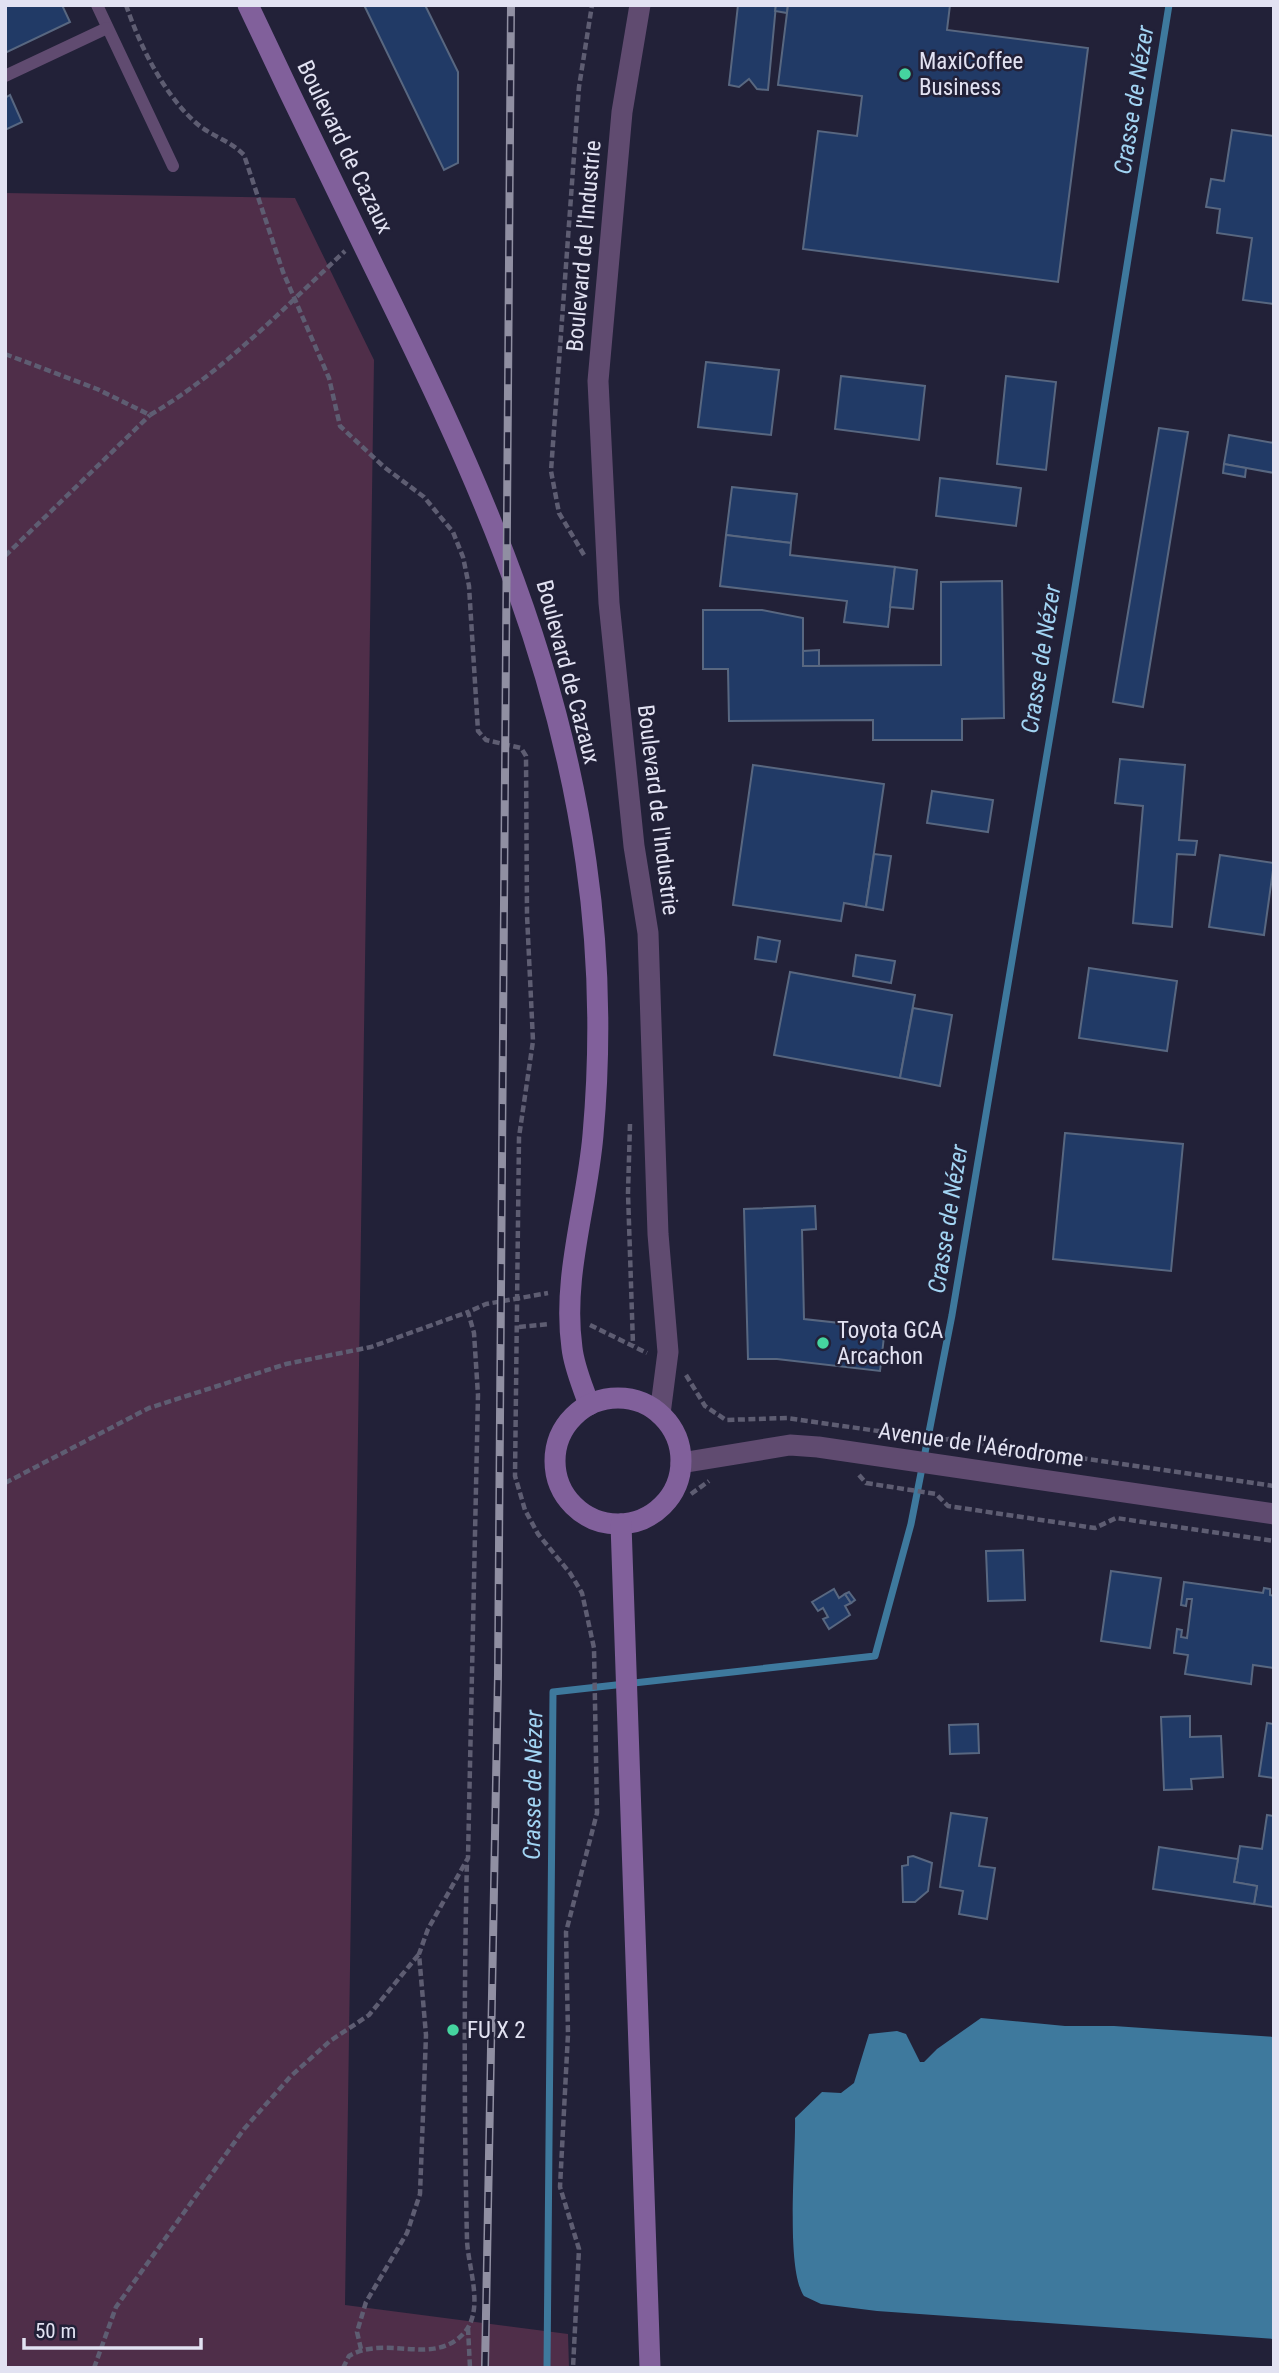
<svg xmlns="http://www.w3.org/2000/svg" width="1279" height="2373" viewBox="0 0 1279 2373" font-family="'Roboto Condensed',sans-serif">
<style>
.green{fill:#4f2e49}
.water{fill:#3e799d}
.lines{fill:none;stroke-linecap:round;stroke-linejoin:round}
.stream{stroke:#3e799d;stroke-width:7}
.building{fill:#213a66;stroke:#586780;stroke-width:2}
.path{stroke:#5e5d72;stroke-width:4.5;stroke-dasharray:7 3.5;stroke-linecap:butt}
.service{stroke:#604b70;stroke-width:12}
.minor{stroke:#604b70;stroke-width:21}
.secondary{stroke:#81609b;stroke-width:21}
.rail-casing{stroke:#908fa2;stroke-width:8}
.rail{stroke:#222138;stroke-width:5;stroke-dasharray:16;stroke-linecap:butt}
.poi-dot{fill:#45d49f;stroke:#222138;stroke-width:2.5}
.labels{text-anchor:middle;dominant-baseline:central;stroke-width:5;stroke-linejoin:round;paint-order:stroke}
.poi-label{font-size:23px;fill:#e2e2f2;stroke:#222138;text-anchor:start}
.street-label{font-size:23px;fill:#e2e2f2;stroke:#222138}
.water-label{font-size:24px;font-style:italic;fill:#a2d4f3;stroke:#222138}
</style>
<rect width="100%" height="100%" fill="#222138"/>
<polygon class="green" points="5,193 295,198 374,360 345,2305 568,2334 569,2368 5,2368"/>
<path class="water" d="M981,2018L1065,2026H1114L1274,2037V2339L877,2311L821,2304L804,2296C785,2268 796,2156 795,2118L822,2092L841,2093L854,2083L869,2034L897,2031L906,2034L920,2062H924L937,2049Z"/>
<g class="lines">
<polyline class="stream" points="547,2368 553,1692 875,1656 911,1524 952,1315 1072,606 1169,5"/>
</g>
<g class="building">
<polygon points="5,5 62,5 70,22 5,53"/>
<polygon points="364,5 425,5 458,72 458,163 444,170"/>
<polygon points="738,5 776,5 768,90 757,89 749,79 739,87 729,85"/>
<polygon points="776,5 788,5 787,13 775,11"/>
<polygon points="788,5 950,5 947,30 1088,48 1058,282 803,249 818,131 857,136 862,96 778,85"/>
<polygon points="10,95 22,122 5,130 5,98"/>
<polygon points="1232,130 1274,136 1274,304 1243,300 1252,238 1217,233 1220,209 1206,207 1211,179 1224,181"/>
<polygon points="706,362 779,370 771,435 698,427"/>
<polygon points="841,376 925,386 919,440 835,429"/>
<polygon points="1006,376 1056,382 1046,470 997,464"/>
<polygon points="1159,428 1188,432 1143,707 1113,702"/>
<polygon points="1229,435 1274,443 1274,473 1224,464"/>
<polygon points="1224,464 1246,468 1245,477 1223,473"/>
<polygon points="940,478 1021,488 1016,526 936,516"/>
<polygon points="732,487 797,494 791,543 726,535"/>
<polygon points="726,535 791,543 790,555 895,567 888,627 844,622 847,601 720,586"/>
<polygon points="895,567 917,570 913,609 890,607"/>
<polygon points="1002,581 1004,718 962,719 962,740 873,740 873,720 729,721 728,669 703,669 703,610 762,610 803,618 803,666 941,665 941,582"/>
<polygon points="819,650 819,666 803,666 803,651"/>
<polygon points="1120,759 1185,765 1179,840 1197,841 1195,855 1177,854 1172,927 1133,923 1143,806 1115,803"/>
<polygon points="753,765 884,784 866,907 844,903 841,921 733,905"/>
<polygon points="932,791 993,800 988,832 927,823"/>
<polygon points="874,854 891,856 883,910 866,907"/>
<polygon points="1220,855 1274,863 1264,935 1209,927"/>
<polygon points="758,937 780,941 776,962 755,959"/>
<polygon points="856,955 895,961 891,983 853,976"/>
<polygon points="1089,968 1177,981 1167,1051 1079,1038"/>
<polygon points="790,972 915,995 900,1078 774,1055"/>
<polygon points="913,1008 952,1015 940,1086 900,1078"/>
<polygon points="1065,1133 1183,1144 1171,1271 1053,1259"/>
<polygon points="815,1206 816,1229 802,1230 804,1319 885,1328 880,1371 777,1359 748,1359 744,1209"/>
<polygon points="1023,1550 1025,1600 988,1601 986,1551"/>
<polygon points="1111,1571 1161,1578 1150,1648 1101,1641"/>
<polygon points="1184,1582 1263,1593 1264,1588 1270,1589 1270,1595 1274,1596 1274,1668 1253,1665 1251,1684 1185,1674 1188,1655 1174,1653 1177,1629 1182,1630 1181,1637 1187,1638 1192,1599 1187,1599 1186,1606 1181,1605"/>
<polygon points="834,1589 839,1598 845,1594 851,1603 845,1606 850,1615 829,1629 823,1619 828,1617 823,1608 818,1611 812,1602"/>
<polygon points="849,1592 855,1600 851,1603 845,1594"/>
<polygon points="1190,1716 1190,1737 1221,1736 1223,1777 1191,1779 1192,1789 1164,1790 1161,1717"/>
<polygon points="1267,1723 1274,1724 1274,1778 1259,1776"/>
<polygon points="978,1724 979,1753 950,1754 949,1725"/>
<polygon points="951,1813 987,1818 979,1866 995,1868 987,1919 959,1914 963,1891 940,1887"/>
<polygon points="1267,1815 1274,1816 1274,1907 1254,1904 1257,1886 1234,1882 1240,1846 1262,1849"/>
<polygon points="1159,1847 1238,1859 1234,1882 1257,1886 1254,1904 1153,1889"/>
<polygon points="913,1856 932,1863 928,1891 915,1902 903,1902 902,1866 908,1865 908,1857"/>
</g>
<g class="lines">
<g class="path">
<path d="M126,5C140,46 163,93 195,122C210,136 230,140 244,155L283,272L329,378L340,426L384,467L424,497L453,532L463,557L469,586L478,731L486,740L521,748L526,756L527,915L533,1041L519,1137L515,1476L525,1510L538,1534L570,1573L582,1593L594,1648L597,1813L566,1932L568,2034L560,2187L579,2249L573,2368"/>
<path d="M5,354L97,389L150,415C223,372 283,309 345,251"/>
<polyline points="584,555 559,513 551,471 579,87 592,5"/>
<polyline points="5,556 150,415"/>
<polyline points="630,1124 628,1193 633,1345"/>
<polyline points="590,1325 647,1353"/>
<polyline points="519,1327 550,1324"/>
<polyline points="686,1375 705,1406 726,1420 787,1418 892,1433"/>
<polyline points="935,1441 949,1439 1274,1486"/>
<polyline points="859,1475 866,1483 936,1494 948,1506 1095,1528 1116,1518 1274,1541"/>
<polyline points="5,1483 149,1408 286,1364 371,1347 468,1312"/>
<polyline points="691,1494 709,1481"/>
<polyline points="468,2328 470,2368"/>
<polyline points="361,2349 357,2332 366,2302 407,2233 420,2194 426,2035 419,1954 428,1929 468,1858 478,1395 474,1333 468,1312 486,1304 548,1293"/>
<polyline points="94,2368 116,2307 244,2129 291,2076 330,2041 369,2015 419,1954"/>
<path d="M343,2368L349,2356C387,2334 433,2367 464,2333C485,2309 468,2268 467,2240C464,2113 464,1986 467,1859"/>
</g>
<g class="service">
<polyline points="97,5 173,166"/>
<polyline points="5,76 107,28"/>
</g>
<g class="minor">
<polyline points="640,5 622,112 598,381 609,603 634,846 648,933 658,1234 668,1352 660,1414"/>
<polyline points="681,1463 790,1445 818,1447 1274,1514"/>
</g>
<g class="secondary">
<path d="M248,5C289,92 331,179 373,265C470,462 555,642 586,862C599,952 601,1045 593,1135C587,1206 562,1277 572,1348C574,1367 583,1387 589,1405"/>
<circle cx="618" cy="1461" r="63"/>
<polyline points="621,1524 650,2368"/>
</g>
<g class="rail-casing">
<polyline id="rail" points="485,2368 498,1675 511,5"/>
</g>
<use href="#rail" class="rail"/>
</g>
<g class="poi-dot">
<circle cx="905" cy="74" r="7"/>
<circle cx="823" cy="1343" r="7"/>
<circle cx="453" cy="2030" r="7"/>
</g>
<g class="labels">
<g class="poi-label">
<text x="919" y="61">MaxiCoffee<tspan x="919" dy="26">Business</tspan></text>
<text x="837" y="1330">Toyota GCA<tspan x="837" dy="26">Arcachon</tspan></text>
<text x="467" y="2030">FU X 2</text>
</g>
<g class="street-label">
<text transform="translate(345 147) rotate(64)">Boulevard de Cazaux</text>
<text transform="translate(584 246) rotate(-85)">Boulevard de l'Industrie</text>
<text transform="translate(568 672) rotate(75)">Boulevard de Cazaux</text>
<text transform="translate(658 810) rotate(83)">Boulevard de l'Industrie</text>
<text transform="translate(981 1445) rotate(8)">Avenue de l'Aérodrome</text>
</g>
<g class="water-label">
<text transform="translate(1134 100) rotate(-81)">Crasse de Nézer</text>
<text transform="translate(1041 659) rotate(-81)">Crasse de Nézer</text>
<text transform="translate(948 1219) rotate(-81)">Crasse de Nézer</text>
<text transform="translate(533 1785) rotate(-89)">Crasse de Nézer</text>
</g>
</g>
<rect width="1279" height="2373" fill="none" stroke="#e2e2f2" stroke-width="14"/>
<path d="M24 2338v10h177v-10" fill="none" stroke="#e2e2f2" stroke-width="3.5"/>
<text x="35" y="2338" font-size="21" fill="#e2e2f2" stroke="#222138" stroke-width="5" paint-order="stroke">50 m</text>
</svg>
